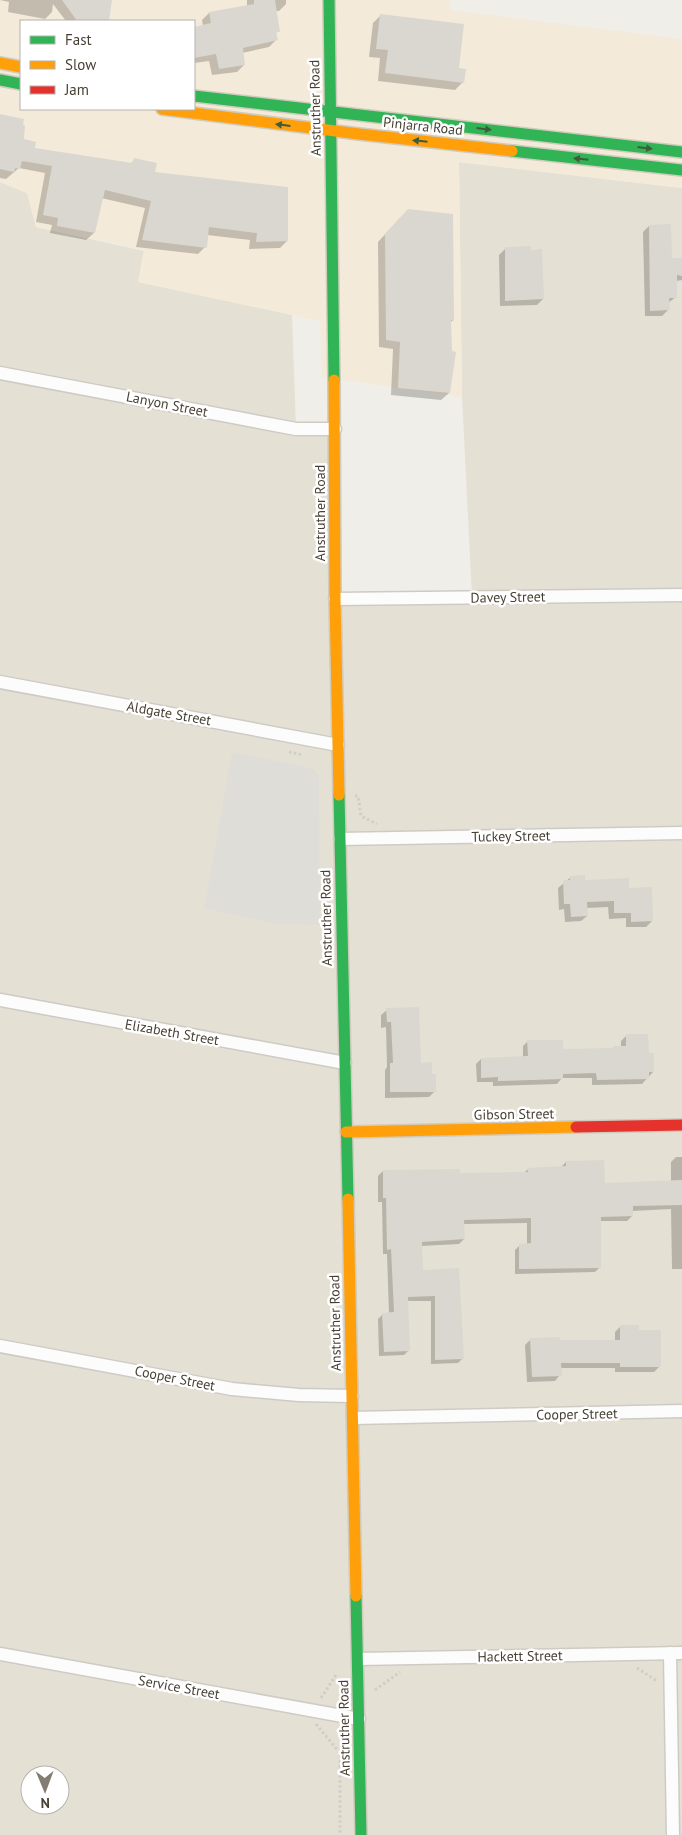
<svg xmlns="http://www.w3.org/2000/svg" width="682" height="1835" viewBox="0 0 682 1835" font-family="'PT Sans',sans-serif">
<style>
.residential{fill:#e5e0d4;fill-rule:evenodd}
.commercial{fill:#f4ead9;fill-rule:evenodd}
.parking{fill:#dfddd8}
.shadow{fill:#0003}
.building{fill:#dad7d0}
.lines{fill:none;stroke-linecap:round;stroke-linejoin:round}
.street-casing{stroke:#cecbc5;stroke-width:15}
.fast-casing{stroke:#d0cbbe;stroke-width:14}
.slow-casing{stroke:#d0cbbe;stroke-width:14}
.jam-casing{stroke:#d0cbbe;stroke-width:14}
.path{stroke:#d1cec9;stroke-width:3;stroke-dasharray:2.5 2.5;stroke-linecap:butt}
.street{stroke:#fdfcfc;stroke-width:12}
.fast{stroke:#30b455;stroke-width:11}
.slow{stroke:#ff9f0a;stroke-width:11}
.jam{stroke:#e5322d;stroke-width:11}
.oneway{fill:#415c3c}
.labels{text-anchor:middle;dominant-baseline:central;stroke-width:5;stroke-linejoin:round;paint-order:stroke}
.street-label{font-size:14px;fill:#473f33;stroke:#fff}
</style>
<rect width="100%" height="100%" fill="#f0eee8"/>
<path class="residential" d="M459,162L682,188V1835H0V182L27,193L36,227L144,251L138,282L292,315L296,428L335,429V599L472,597L462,397ZM30,1775H60V1805H30Z"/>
<path class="commercial" d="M0,0H450V10L682,39V188L459,162L462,397L322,377L320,321L138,282L144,250L36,227L27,193L0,182ZM21,21H194V109H21Z"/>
<polygon class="parking" points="232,752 311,768 319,775 320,925 277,924 204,908"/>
<g class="shadow">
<polygon points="0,0 111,0 107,21 66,21 53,4 52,12 45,19 8,12 9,2"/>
<polygon points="247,0 286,0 286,4 279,11 275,11 278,31 275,34 276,40 269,47 242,53 244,65 237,72 212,75 209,61 194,63 194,28 203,26 202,20 209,13 247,6"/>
<polygon points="381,15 457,69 463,82 455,90 378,81 380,58 369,57 373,23"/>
<polygon points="0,115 22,140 34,149 130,164 135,160 154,173 287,241 280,248 249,249 250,240 207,235 205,247 198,254 136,247 145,208 101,198 94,233 86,240 50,233 52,225 36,222 45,173 19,168 6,179 0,178"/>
<polygon points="400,218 453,320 450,323 449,393 441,400 391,395 393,349 379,347 378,242"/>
<polygon points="649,226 671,259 682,259 682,280 676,281 676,297 668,303 668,310 662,316 645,316 643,232"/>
<polygon points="505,249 543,299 537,305 500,306 499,255"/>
<polygon points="571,877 584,881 628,889 652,921 646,927 626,927 626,918 609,919 608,907 586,908 587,916 581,921 565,922 564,909 559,910 558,888"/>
<polygon points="387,1010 420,1064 431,1075 435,1091 429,1097 385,1098 385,1070 387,1067 386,1027 381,1028 381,1015"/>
<polygon points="626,1036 653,1072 642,1084 592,1085 592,1078 562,1078 557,1084 493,1086 493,1082 477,1082 476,1064 481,1059 523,1058 523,1046 528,1041 561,1050 612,1050 614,1047 621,1047 621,1041"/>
<polygon points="676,1157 682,1157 682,1269 672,1269 671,1209 632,1211 632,1216 627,1221 600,1221 600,1267 595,1272 515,1274 515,1250 520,1245 527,1245 527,1223 463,1224 464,1239 459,1244 421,1246 422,1271 458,1270 463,1358 458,1363 431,1364 431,1301 407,1301 409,1350 404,1355 379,1356 378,1319 383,1314 389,1314 387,1254 383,1254 382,1202 378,1202 378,1176 383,1171 458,1175 524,1173 528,1169 561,1167 566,1162 604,1184 671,1182 671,1162"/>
<polygon points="621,1326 660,1366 654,1372 615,1372 615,1368 560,1368 560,1375 555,1381 527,1382 525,1345 531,1339 559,1341 615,1341 615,1332"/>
</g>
<g class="building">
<polygon points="62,0 112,0 109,21 77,21"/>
<polygon points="254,0 275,0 280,32 276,32 278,40 243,48 245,65 219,69 216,54 194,58 194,27 211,23 209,12 254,4"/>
<polygon points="380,14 464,24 459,68 466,69 464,83 385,73 388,50 376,49"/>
<polygon points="0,114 24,119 23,125 25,125 24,139 36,142 35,148 132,163 134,158 157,163 155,172 288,187 288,241 256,242 257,233 209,227 207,248 142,240 151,201 105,190 95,233 57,226 58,218 43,215 52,166 22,161 20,169 15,168 14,172 0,169"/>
<polygon points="408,209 453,214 454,321 451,320 452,351 456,352 450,393 398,388 400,342 386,340 385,234"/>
<polygon points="671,224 672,258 682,258 682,276 677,275 677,298 669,298 670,310 650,311 649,225"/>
<polygon points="531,246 531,250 542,249 544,299 505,301 505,247"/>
<polygon points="585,875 585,880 629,878 629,888 652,887 653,921 631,922 631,913 614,913 614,901 587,902 588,916 571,917 570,904 564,904 563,880 570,880 570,876"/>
<polygon points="419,1007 421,1063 432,1062 432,1074 436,1074 436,1092 390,1092 390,1063 393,1063 391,1022 387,1022 386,1008"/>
<polygon points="626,1034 648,1034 649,1053 654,1053 654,1072 649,1072 649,1079 597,1080 596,1073 563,1074 563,1079 498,1081 498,1077 481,1078 481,1058 528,1056 527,1040 563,1040 563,1049 614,1048 614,1046 626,1046"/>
<polygon points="604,1160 605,1183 682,1180 682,1205 633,1206 633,1216 601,1217 601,1268 519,1269 519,1244 531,1243 531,1218 464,1220 465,1239 422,1242 423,1270 459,1268 464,1359 435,1360 435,1296 408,1297 410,1351 384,1352 382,1313 394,1312 391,1249 387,1250 386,1198 383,1198 383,1170 460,1169 460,1173 528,1172 527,1168 566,1166 566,1161"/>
<polygon points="620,1325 639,1325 639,1330 661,1330 661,1367 620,1367 620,1363 561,1363 562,1376 532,1377 530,1338 560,1337 560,1340 620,1340"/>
</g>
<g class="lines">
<g class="street-casing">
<g id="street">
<polyline points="0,373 296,429 335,429"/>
<polyline points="335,599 682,595"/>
<polyline points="0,682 338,745"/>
<polyline points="340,839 682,833"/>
<polyline points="0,1000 345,1063"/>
<polyline points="0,1346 232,1389 299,1395 352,1396"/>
<polyline points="353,1418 682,1411"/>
<polyline points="670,1653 673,1835"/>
<polyline points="0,1654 359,1719"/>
<polyline points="358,1659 682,1653"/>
</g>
</g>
<g class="fast-casing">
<g id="fast">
<polyline points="329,0 334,380"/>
<polyline points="0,80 21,84"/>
<polyline points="194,96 682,152"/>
<polyline points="512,151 682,170"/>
<polyline points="339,795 348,1199"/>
<polyline points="356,1596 361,1835"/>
</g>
</g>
<g class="slow-casing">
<g id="slow">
<polyline points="0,63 21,67"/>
<polyline points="162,109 359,134 512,151"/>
<polyline points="334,380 335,599 339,795"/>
<polyline points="346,1132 576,1127"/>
<polyline points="348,1199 356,1596"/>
</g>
</g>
<g class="jam-casing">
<polyline id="jam" points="576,1127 682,1125"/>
</g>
<g class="path">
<polyline points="289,752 303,755"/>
<polyline points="355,796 358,796 361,816 377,824"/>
<polyline points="637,1668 657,1681"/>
<polyline points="375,1690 400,1672"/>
<polyline points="321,1698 336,1675"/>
<polyline points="316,1724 340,1753 340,1835"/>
</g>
<use href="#street" class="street"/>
<use href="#fast" class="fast"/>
<use href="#slow" class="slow"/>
<use href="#jam" class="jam"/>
</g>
<defs><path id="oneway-solid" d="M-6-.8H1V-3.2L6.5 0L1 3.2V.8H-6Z" transform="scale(1.25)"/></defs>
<g class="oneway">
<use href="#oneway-solid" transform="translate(283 125) rotate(-173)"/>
<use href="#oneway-solid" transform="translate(484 129) rotate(7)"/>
<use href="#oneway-solid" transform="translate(420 141) rotate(-174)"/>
<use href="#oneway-solid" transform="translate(645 148) rotate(7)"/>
<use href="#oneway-solid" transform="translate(581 159) rotate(-174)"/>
</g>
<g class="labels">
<g class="street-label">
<text transform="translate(315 108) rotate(-91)">Anstruther Road</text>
<text transform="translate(423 126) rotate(6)">Pinjarra Road</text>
<text transform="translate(167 404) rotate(11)">Lanyon Street</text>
<text transform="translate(320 513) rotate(-90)">Anstruther Road</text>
<text transform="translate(508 597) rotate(-1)">Davey Street</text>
<text transform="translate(169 713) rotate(10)">Aldgate Street</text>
<text transform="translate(511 836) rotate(-1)">Tuckey Street</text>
<text transform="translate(326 918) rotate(-91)">Anstruther Road</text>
<text transform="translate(172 1032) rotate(10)">Elizabeth Street</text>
<text transform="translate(514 1114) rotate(-1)">Gibson Street</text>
<text transform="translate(335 1323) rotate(-91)">Anstruther Road</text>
<text transform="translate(175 1378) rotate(11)">Cooper Street</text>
<text transform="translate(577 1414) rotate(-1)">Cooper Street</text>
<text transform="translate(520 1656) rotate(-1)">Hackett Street</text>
<text transform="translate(179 1687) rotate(10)">Service Street</text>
<text transform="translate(344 1728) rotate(-91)">Anstruther Road</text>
</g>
</g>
<rect x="20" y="20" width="175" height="90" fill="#ffffff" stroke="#b5b2ad"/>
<rect x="30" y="36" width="25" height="8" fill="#30b455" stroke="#b5b2ad"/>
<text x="65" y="45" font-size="15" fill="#473f33">Fast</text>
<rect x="30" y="61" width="25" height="8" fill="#ff9f0a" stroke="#b5b2ad"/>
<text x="65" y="70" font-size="15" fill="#473f33">Slow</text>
<rect x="30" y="86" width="25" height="8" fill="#e5322d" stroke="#b5b2ad"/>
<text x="65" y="95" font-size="15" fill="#473f33">Jam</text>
<g transform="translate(45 1790) rotate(179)"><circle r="24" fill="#ffffff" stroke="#b5b2ad"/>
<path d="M0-4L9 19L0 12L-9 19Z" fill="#827c72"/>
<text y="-8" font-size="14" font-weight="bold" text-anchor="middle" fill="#473f33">N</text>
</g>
</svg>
